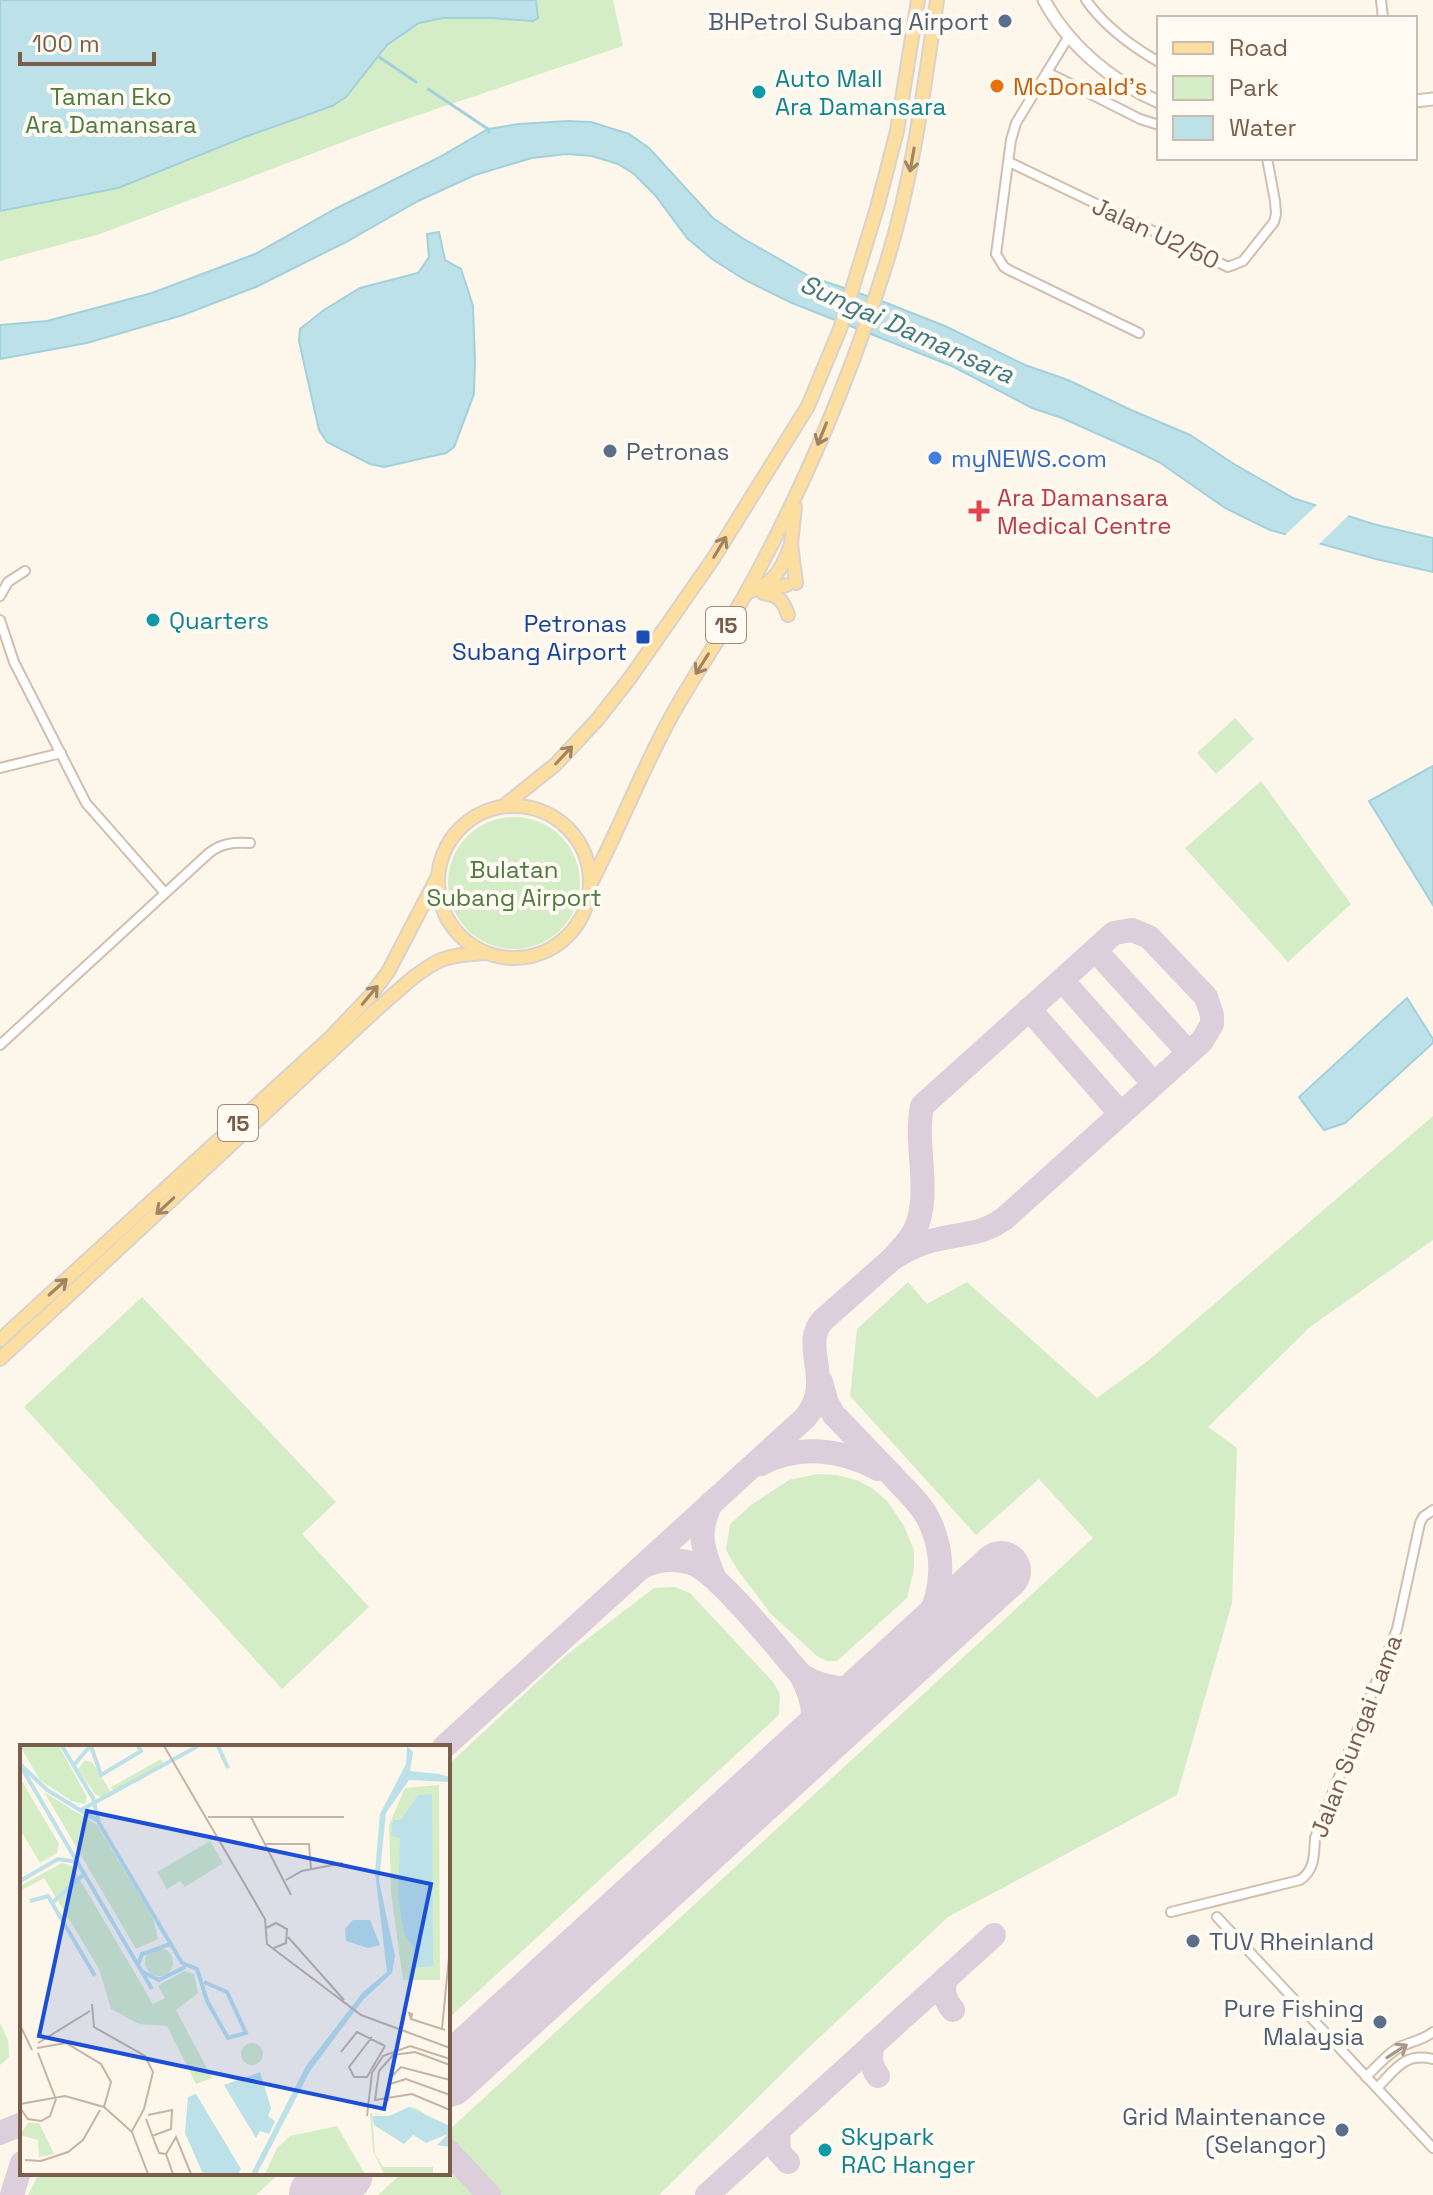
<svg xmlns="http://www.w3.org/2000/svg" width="1433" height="2195" font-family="'Space Grotesk',sans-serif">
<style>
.green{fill:#d5edc7}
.water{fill:#bde1e9;stroke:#a2d1db;stroke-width:2}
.pier{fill:#fdf6ea}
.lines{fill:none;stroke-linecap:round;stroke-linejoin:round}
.stream{stroke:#a2d1db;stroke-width:3}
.taxiway{stroke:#dcceda;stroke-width:24}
.runway{stroke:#dcceda;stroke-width:60}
.street-casing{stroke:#d1bfae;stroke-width:12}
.secondary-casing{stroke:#d7c1ae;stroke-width:15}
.primary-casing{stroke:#dad2cd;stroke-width:16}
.street{stroke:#fff;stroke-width:8}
.secondary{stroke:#fff;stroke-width:11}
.primary{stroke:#fddea1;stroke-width:12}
.oneway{stroke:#a18465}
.oneway2{stroke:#a9968a}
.service-dot{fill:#5c6f8a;stroke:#fffaf2;stroke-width:3}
.food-dot{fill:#e8710a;stroke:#fffaf2;stroke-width:3}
.culture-dot{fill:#0f9aa8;stroke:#fffaf2;stroke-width:3}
.shop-dot{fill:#3f7fe0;stroke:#fffaf2;stroke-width:3}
.health-dot{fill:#e0444e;stroke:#fffaf2;stroke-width:3}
.transit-dot{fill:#1a4fb4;stroke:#fffaf2;stroke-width:3}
.labels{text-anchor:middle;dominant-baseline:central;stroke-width:8;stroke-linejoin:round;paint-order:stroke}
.shield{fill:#fffaf2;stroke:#a28c7d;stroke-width:2}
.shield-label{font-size:22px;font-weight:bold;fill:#7a5d4b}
.service-label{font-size:24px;fill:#4e5e75;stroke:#fffaf2;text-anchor:end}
.culture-label{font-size:24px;fill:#0d838f;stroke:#fffaf2;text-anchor:start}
.food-label{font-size:24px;fill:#c56008;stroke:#fffaf2;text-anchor:start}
.park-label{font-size:24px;fill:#4f7a40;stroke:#fffaf2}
.street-label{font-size:24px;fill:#7a5d4b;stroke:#fffaf2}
.shop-label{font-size:24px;fill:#366cbe;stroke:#fffaf2;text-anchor:start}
.health-label{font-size:24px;fill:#be3a42;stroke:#fffaf2;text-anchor:start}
.transit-label{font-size:24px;fill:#164399;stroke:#fffaf2;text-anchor:end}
.water-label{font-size:26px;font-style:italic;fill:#407987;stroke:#fffaf2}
.inset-river{fill:none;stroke:#bde1e9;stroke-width:4}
.inset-road{fill:none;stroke:#c5b4a5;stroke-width:2}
.view{fill:#1d4ed8;fill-opacity:0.15;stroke:#1d4ed8;stroke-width:4}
.inset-edge{fill:none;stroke:#7a5d4b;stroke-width:4}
</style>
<rect width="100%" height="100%" fill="#fdf6ea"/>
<g class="green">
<path d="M 0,0 L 613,0 L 623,46 L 380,128 L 100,234 L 0,261 Z"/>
<path d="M 1235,718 L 1254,739 L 1216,774 L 1197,753 Z"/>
<path d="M 1261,781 L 1351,904 L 1288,962 L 1185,848 Z"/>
<circle cx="514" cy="883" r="66"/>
<path d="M 1433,1116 L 1433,1240 L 1310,1327 L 1208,1427 L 1237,1448 L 1232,1603 L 1177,1795 L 948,1917 L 803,2053 L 659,2195 L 378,2195 L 402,2173 L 448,2173 L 448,2131 L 1093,1538 L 1039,1479 L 976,1535 L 850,1396 L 857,1329 L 908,1282 L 927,1304 L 967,1282 L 1097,1398 L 1149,1360 Z"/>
<path d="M 142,1297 L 336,1502 L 302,1534 L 369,1607 L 282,1689 L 24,1407 Z"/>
<path d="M 817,1474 L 837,1475 L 859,1481 L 873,1489 L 886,1500 L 893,1509 L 904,1526 L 914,1550 L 914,1569 L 907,1598 L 837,1661 L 826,1661 L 817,1656 L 771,1614 L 737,1569 L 726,1550 L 730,1524 L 751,1505 L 789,1480 Z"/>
<path d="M 675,1587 L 690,1593 L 773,1682 L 780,1694 L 779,1715 L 448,2019 L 448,1765 L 565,1656 L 654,1588 Z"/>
<path d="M 0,2023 L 8,2040 L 9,2057 L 0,2065 Z"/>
<path d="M 39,2173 L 280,2173 L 256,2195 L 28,2195 Z"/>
</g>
<g class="water">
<path d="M 0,0 L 536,0 L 538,18 L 533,21 L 491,18 L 443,18 L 419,23 L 387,45 L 346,97 L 332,106 L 242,138 L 118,188 L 0,211 Z"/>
<path d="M 568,121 L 591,122 L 629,134 L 649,148 L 713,218 L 742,238 L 809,276 L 879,300 L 945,326 L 1025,365 L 1068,380 L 1131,410 L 1190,435 L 1234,464 L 1293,498 L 1373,524 L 1433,538 L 1433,572 L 1376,559 L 1270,530 L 1225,508 L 1159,462 L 1136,451 L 1062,418 L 1032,408 L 952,366 L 792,303 L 745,280 L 712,259 L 687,238 L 655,195 L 634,174 L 618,164 L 592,156 L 567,154 L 532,158 L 475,175 L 418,201 L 346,242 L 256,287 L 183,315 L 87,343 L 0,359 L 0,325 L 47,321 L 152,293 L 255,254 L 335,209 L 438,158 L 488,129 L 519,124 Z"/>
<path d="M 439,232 L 445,260 L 461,269 L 473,306 L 475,360 L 474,394 L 454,447 L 446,453 L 384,467 L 370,464 L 327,442 L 319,430 L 299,341 L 300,329 L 324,310 L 360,288 L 418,273 L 429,257 L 427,234 Z"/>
<path d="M 1433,766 L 1433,905 L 1369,801 Z"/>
<path d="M 1407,998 L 1433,1039 L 1433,1043 L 1345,1123 L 1324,1130 L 1299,1097 Z"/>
</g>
<path class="pier" d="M 1319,503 L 1351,513 L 1316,547 L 1283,537 Z"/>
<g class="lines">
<g class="stream">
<path d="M 379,57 L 416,82"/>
<path d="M 428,89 L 488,129 L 489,132"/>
</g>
<g class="taxiway">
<path d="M 1095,950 L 1189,1053"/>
<path d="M 1062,980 L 1154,1084"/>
<path d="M 1029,1009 L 1121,1114"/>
<path d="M 821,1382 L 827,1403 L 834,1415 C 853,1434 871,1454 890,1473 C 903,1488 920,1502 929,1520 C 953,1571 936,1616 905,1658"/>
<path d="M 761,1464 C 798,1444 842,1449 878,1469"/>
<path d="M 711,1503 C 697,1532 702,1548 714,1577"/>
<path d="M 642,1567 C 658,1559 674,1558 691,1563 C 717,1571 780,1651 801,1675 C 819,1710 816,1724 797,1757"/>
<path d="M 801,1675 C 825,1690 847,1690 874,1687"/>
<path d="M 444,1747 L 805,1418 C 836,1382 799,1346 823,1320 L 892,1259 C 906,1250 922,1242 939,1239 C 967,1232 980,1236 1005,1218 L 1202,1041 L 1212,1024 L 1212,1015 L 1206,997 L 1149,937 L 1132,930 L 1114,933 L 922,1106 C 914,1146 932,1193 915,1230 C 910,1241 899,1250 892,1259"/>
<path d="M 946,1978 C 942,1991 944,1999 953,2010"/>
<path d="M 873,2044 C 870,2056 870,2066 878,2076"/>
<path d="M 778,2131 L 779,2152 L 788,2162"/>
<path d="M 0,2133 L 22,2124"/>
<path d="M 448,2151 L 489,2195"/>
<path d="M 12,2195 L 22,2163"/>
<path d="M 321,2195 L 323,2192"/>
<path d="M 707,2195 L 994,1935"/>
</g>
<g class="runway">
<path d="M 448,2077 L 1001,1571"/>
<path d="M 319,2195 L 343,2173"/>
</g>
<g class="street-casing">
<g id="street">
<path d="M 1086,0 C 1105,27 1131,46 1159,62"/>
<path d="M 1381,0 L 1383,18"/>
<path d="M 1069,36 L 1016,123 L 1011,140 L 996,254 L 1004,267 L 1011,271 L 1139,333"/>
<path d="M 1047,72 L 1140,119 L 1159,125"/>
<path d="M 1009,162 L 1228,267 L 1243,261 L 1274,222 L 1276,214 L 1275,201 L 1267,158"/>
<path d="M 0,596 L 8,582 L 25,571"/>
<path d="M 0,620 L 14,662 L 86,803 L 165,893"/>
<path d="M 0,768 L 61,753"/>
<path d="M 0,1045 L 209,853 C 222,843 234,842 250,843"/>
<path d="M 1171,1912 L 1300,1880 C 1315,1870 1314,1855 1315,1838 L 1397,1629 L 1420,1523 L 1423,1517 L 1433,1510"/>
<path d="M 1217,1917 L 1433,2148"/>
<path d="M 1366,2077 C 1377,2066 1389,2052 1402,2046 C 1413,2041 1423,2040 1433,2032"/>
<path d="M 1377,2088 C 1395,2070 1404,2052 1433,2059"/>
</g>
</g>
<g class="secondary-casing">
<g id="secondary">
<path d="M 1044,0 C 1068,45 1112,82 1159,102"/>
<path d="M 1415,101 L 1433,99"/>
</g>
</g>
<g class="primary-casing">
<g id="primary">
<path d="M 795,507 L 791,544 L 796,583"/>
<path d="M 763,591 L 787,585"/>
<path d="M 746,593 C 773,583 780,574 790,547"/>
<path d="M 763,593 C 778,595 783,600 788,615"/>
<path d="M 505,805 L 556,764 L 597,720 L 630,678 L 713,559 L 808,406 L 840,329 L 877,208 L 897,131 L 918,0"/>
<circle cx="514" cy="882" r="76"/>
<path d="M 591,883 C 617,833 638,780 664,730 C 688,683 719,641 745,595 C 803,490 851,376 887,261 C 913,177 924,88 937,0"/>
<path d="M 0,1340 L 329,1039 L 370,996 L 388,972 L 438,876"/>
<path d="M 0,1359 L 376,1010 C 396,993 417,971 441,960 C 455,954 470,954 484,953"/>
</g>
</g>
<use href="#street" class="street"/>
<use href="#secondary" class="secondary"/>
<use href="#primary" class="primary"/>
</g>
<defs><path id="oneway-shaft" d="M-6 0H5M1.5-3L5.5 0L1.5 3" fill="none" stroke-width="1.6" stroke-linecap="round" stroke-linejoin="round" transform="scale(2)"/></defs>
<g class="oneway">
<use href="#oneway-shaft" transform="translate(912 160) rotate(100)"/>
<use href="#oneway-shaft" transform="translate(822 434) rotate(112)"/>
<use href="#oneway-shaft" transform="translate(720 547) rotate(-59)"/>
<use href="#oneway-shaft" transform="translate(702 664) rotate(122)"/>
<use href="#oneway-shaft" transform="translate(564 755) rotate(-47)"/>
<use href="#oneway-shaft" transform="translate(370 995) rotate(-50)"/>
<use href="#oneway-shaft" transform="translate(165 1206) rotate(137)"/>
<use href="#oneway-shaft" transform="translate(58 1287) rotate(-42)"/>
</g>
<use class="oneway2" href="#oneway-shaft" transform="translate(1397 2051) rotate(-33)"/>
<g class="service-dot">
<circle cx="1005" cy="21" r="8"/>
<circle cx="610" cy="451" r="8"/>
<circle cx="1193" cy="1941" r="8"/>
<circle cx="1380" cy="2022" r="8"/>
<circle cx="1342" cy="2130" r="8"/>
</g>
<circle class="food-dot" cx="997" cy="86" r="8"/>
<g class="culture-dot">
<circle cx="759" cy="92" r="8"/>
<circle cx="153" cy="620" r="8"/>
<circle cx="825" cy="2150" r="8"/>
</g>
<circle class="shop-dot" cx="935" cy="458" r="8"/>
<path class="health-dot" d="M975 499h8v8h8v8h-8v8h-8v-8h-8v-8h8z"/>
<rect class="transit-dot" x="635" y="629" width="16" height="16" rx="4"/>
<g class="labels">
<g class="shield">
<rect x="706" y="607" width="40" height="36" rx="6"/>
<rect x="218" y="1105" width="40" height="36" rx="6"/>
</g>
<g class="shield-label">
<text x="726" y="625">15</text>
<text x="238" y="1123">15</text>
</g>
<g class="service-label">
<text x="989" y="21">BHPetrol Subang Airport</text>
<text x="626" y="451" text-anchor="start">Petronas</text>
<text x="1209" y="1941" text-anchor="start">TUV Rheinland</text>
<text x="1364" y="2008">Pure Fishing<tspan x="1364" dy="28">Malaysia</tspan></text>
<text x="1326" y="2116">Grid Maintenance<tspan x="1326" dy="28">(Selangor)</tspan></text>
</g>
<g class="culture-label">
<text x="775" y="78">Auto Mall<tspan x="775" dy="28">Ara Damansara</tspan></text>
<text x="169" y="620">Quarters</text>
<text x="841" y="2136">Skypark<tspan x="841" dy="28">RAC Hanger</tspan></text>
</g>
<g class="food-label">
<text x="1013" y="86">McDonald's</text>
</g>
<g class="park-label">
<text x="111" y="96">Taman Eko<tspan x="111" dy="28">Ara Damansara</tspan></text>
<text x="514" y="869">Bulatan<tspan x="514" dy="28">Subang Airport</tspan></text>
</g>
<g class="street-label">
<text transform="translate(1156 233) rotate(25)">Jalan U2/50</text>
<text transform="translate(1356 1736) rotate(-69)">Jalan Sungai Lama</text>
</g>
<g class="shop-label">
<text x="951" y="458">myNEWS.com</text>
</g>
<g class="health-label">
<text x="997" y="497">Ara Damansara<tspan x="997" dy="28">Medical Centre</tspan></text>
</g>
<g class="transit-label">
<text x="627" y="623">Petronas<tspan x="627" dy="28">Subang Airport</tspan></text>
</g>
<g class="water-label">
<text transform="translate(907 329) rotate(24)">Sungai Damansara</text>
</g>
</g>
<g transform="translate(20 1745)">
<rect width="430" height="430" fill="#fdf6ea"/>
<path d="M 0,1 L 39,1 L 67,52 L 65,59 L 52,56 L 20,35 ZM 141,14 L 144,19 L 94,47 L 91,42 ZM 65,15 L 73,18 L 92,49 L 82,53 L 75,49 L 58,24 ZM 0,33 L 39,99 L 37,108 L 20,118 L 0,84 ZM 419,40 L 420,235 L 383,235 L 371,147 L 369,80 L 385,43 ZM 24,47 L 77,80 L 133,173 L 138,194 L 116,204 ZM 190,96 L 203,118 L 165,142 L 160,136 L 147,144 L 137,127 ZM 42,118 L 52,121 L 133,259 L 145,253 L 138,241 L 164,226 L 174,229 L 178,248 L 156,265 L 192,333 L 176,339 L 147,281 L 119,279 L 91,264 L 79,224 L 24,133 L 0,146 L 0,141 ZM125 217a14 14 0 1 1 28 0a14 14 0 1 1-28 0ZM221 309a11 11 0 1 1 22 0a11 11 0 1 1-22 0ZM 388,361 L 398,364 L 415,377 L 430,378 L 415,377 L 388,361 L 368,370 L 352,369 L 355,409 L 363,422 L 413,422 L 413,429 L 364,429 L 353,406 L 350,368 L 368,370 ZM 8,378 L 19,378 L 34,409 L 19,412 L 18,395 L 0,390 ZM 317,381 L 345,429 L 245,429 L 257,403 L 270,391 Z" fill="#d5edc7"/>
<path d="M 387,1 L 393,7 L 390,26 L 419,29 L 430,32 L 430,37 L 389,35 L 366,68 L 359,136 L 375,211 L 372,228 L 343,255 L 290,326 L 237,429 L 231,429 L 286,321 L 343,247 L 367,227 L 355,127 L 360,69 L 386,19 ZM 412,49 L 413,221 L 392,223 L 394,204 L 384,188 L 378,151 L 380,93 L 371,91 L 373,75 L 381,75 L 398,50 ZM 333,175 L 350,175 L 360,200 L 348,203 L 326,196 L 325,184 ZM 240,327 L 251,363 L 248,371 L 255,376 L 249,389 L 240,386 L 236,393 L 204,340 ZM 176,349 L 221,424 L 218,429 L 183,429 L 165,388 L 168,352 ZM 389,362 L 430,381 L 430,402 L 417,400 L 428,389 L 406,398 L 393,390 L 384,399 L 354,380 L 352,371 L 369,371 Z" fill="#bde1e9"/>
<path class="inset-river" d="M 42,1 L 73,53 L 79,78 L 162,218 L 177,224 L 187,256 L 208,293 L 226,288 L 207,247 L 184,237M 71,1 L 81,30 L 121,6 L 118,1M 198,1 L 208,23M 0,19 L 27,45 L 78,76M 0,20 L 132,244M 54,20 L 70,1M 61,65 L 178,1M 0,136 L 38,114 L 57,117M 10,156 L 28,151 L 75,231M 32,158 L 64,129M 118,220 L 122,209 L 150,199M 121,226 L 139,235 L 165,222"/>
<path class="inset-road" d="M 144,1 L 245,174 L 247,199 L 341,270 L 430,303M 188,72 L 324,72M 231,72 L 271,150M 244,99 L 289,99 L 291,124M 266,135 L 282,126 L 323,118M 246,183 L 256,178 L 267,184 L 266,198 L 254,203M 268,192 L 324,255M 72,259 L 74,282 L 125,311 L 133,327 L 124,364 L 112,386M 391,274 L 389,268 L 392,269 L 391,274 L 425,285M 0,280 L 12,305M 422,284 L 430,201M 352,292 L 329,322 L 334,332 L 347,332 L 365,301M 18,298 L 70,266M 17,303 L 46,298 L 81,319 L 91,337 L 84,362M 321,307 L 337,287 L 365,301M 18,308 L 35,352M 430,320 L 395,307 L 373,310 L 359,326 L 355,355 L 392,349 L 430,365M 370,339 L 386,334 L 430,350M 368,356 L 371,332 L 381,322 L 430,335M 0,359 L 45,351 L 84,362 L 112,387 L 128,429M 0,363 L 8,374 L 21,376 L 30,371 L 36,354M 128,370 L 152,365 L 151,384 L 132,391M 347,371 L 352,328 L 363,311 L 390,301 L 430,314M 126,374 L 139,408 L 146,409M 5,415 L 21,416 L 48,407 L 63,395 L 80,365M 153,429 L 146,409 L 156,392 L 171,429"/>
<path class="view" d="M 67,66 L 411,139 L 364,364 L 19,291 Z"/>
<rect width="430" height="430" class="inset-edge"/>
</g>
<rect x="1157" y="16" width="260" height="144" fill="#fffaf2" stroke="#cabbaf" stroke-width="2"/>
<rect x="1173" y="42" width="40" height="12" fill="#fddea1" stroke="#cabbaf" stroke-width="2"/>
<text x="1229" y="56" font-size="24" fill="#7a5d4b">Road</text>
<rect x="1173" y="76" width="40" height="24" fill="#d5edc7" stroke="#cabbaf" stroke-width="2"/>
<text x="1229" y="96" font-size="24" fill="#7a5d4b">Park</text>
<rect x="1173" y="116" width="40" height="24" fill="#bde1e9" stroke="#cabbaf" stroke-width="2"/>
<text x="1229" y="136" font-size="24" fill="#7a5d4b">Water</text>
<path d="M20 52v12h134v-12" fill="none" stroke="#7a5d4b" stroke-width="4"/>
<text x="32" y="52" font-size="24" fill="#7a5d4b" stroke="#fffaf2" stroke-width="6" paint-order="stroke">100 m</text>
</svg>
